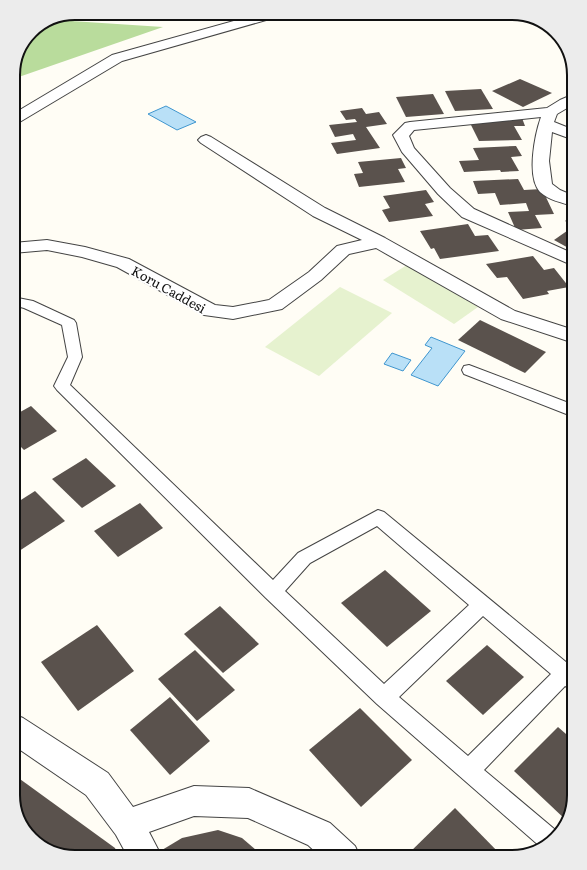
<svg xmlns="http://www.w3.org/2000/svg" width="587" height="870" font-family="Literata,serif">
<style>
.forest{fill:#b9dc9c}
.pitch{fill:#e6f2cf}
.water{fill:#b9e0f7;stroke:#3f96cf}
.building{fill:#5a524d}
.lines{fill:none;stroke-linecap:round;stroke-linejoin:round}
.service-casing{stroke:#444;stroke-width:2}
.minor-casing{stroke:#444;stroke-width:2}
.service{fill:#fff;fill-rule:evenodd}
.minor{fill:#fff;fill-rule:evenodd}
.labels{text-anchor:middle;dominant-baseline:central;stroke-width:4;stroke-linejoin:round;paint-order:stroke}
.street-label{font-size:13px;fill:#111;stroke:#fff}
.rim{fill:none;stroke:#111;stroke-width:2}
</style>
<rect width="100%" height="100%" fill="#fffdf5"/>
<path class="forest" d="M 56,20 L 163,27 L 13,79 L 13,70 L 34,28 Z"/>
<g class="pitch">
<path d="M 407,265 L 478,307 L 454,324 L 383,280 Z"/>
<path d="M 340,287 L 392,313 L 319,376 L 265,347 Z"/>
</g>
<g class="water">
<path d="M 166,106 L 196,122 L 177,130 L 148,114 Z"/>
<path d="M 431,337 L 465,351 L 438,386 L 411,375 L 432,348 L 425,345 Z"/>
<path d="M 392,353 L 411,360 L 403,371 L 384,364 Z"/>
</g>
<g class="building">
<path d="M 520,79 L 552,93 L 523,107 L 492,91 Z"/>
<path d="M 481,89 L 493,109 L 455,111 L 445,91 Z"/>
<path d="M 433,94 L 444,114 L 406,117 L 396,97 Z"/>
<path d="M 362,108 L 366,114 L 379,112 L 387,124 L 366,127 L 380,148 L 337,154 L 331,143 L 356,140 L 353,134 L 335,137 L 329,125 L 357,122 L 355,119 L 346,120 L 340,111 Z"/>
<path d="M 522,118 L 525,126 L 514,126 L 522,140 L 479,141 L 470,123 Z"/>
<path d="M 516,146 L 522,156 L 511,157 L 519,171 L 501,172 L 500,170 L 464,172 L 459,161 L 479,160 L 473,148 Z"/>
<path d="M 401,158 L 406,168 L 398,169 L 405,182 L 359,187 L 354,174 L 363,173 L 358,162 Z"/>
<path d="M 518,179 L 524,190 L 542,189 L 554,214 L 535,215 L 542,228 L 516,230 L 508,212 L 529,211 L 526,203 L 500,205 L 495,193 L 478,194 L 473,181 Z"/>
<path d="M 426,190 L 434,202 L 425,204 L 433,216 L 389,222 L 382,210 L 390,208 L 383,196 Z"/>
<path d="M 574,214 L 574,226 L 565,221 Z"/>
<path d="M 468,224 L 475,236 L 488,235 L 499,251 L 440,259 L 434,248 L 431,249 L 420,231 Z"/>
<path d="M 574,226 L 574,248 L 572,250 L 554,240 Z"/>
<path d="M 533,256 L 544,270 L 554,268 L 569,287 L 547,291 L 549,294 L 523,299 L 507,277 L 497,278 L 486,264 Z"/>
<path d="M 480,320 L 546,352 L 525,373 L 458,340 Z"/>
<path d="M 31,406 L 57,431 L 24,450 L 13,439 L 13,416 Z"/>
<path d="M 86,458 L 116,486 L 82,508 L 52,479 Z"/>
<path d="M 35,491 L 65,521 L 13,555 L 13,505 Z"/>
<path d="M 140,503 L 163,528 L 118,557 L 94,531 Z"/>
<path d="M 385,570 L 431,611 L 387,647 L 341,603 Z"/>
<path d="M 220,606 L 259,644 L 223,673 L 184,634 Z"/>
<path d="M 97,625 L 134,671 L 78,711 L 41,662 Z"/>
<path d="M 487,645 L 524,677 L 483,715 L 446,681 Z"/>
<path d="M 195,650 L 235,690 L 197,721 L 158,679 Z"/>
<path d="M 170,697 L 210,741 L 170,775 L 130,730 Z"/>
<path d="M 360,708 L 412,760 L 361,807 L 309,750 Z"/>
<path d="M 558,727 L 574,741 L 574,796 L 567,821 L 514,771 Z"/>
<path d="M 13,774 L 115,848 L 119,857 L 71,857 L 41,847 L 21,826 L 13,795 Z"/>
<path d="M 455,808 L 503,857 L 405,857 Z"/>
<path d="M 218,830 L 242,838 L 264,857 L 159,857 L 157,853 L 182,838 Z"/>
</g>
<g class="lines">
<g class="service-casing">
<g id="service">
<path d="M 13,297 L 33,301 L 74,320 L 76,323 L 82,357 L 70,385 L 273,580 L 298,553 L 378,510 L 384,512 L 572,667 L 574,669 L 574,690 L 565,686 L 484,770 L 559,833 L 543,849 L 377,704 L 266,598 L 57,390 L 54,386 L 68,357 L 62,325 L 24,308 L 13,305 ZM 377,526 L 469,605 L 384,684 L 285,591 L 310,563 ZM 483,616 L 551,674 L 468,756 L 399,697 Z"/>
<path d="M 469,365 L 574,405 L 574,417 L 464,374 L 462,370 L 464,366 Z"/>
</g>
</g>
<g class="minor-casing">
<g id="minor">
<path d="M 262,13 L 282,13 L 280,16 L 122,61 L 18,123 L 13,124 L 13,114 L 112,55 Z"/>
<path d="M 574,94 L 574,104 L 557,114 L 554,122 L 574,130 L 574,140 L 552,132 L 549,161 L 552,184 L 560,190 L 574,196 L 574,206 C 562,203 549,200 540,192 C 526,177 535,134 541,117 L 414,130 L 409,136 L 414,148 L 450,188 L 474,209 L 574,254 L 574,266 L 462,217 L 438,194 L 402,152 L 393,135 L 405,123 L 410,122 L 547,108 L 560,100 Z"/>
<path d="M 206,135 L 211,137 L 325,208 L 385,238 L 515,311 L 574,330 L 574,343 L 501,319 L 376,248 L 349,254 L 321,280 L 282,309 L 233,319 L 204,315 L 117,267 L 82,257 L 47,250 L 13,253 L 13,243 L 47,240 L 85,247 L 129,259 L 215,305 L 233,307 L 269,300 L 309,272 L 337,246 L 362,240 L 313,216 L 201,143 L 198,140 L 201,137 Z"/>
<path d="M 13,714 L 23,718 L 108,773 L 133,807 L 194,786 L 249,788 L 330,823 L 355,846 L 360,857 L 321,857 L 308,845 L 248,818 L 194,816 L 149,832 L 162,857 L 128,857 L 116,835 L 86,795 L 13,745 Z"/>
</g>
</g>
<use href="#service" class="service"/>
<use href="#minor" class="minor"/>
</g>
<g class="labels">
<g class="street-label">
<text transform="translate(169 289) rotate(29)">Koru Caddesi</text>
</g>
</g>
<path d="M0 0H587V870H0ZM75 20H512A55 55 0 0 1 567 75V795A55 55 0 0 1 512 850H75A55 55 0 0 1 20 795V75A55 55 0 0 1 75 20Z" fill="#ececec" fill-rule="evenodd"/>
<path class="rim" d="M75 20H512A55 55 0 0 1 567 75V795A55 55 0 0 1 512 850H75A55 55 0 0 1 20 795V75A55 55 0 0 1 75 20Z"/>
</svg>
